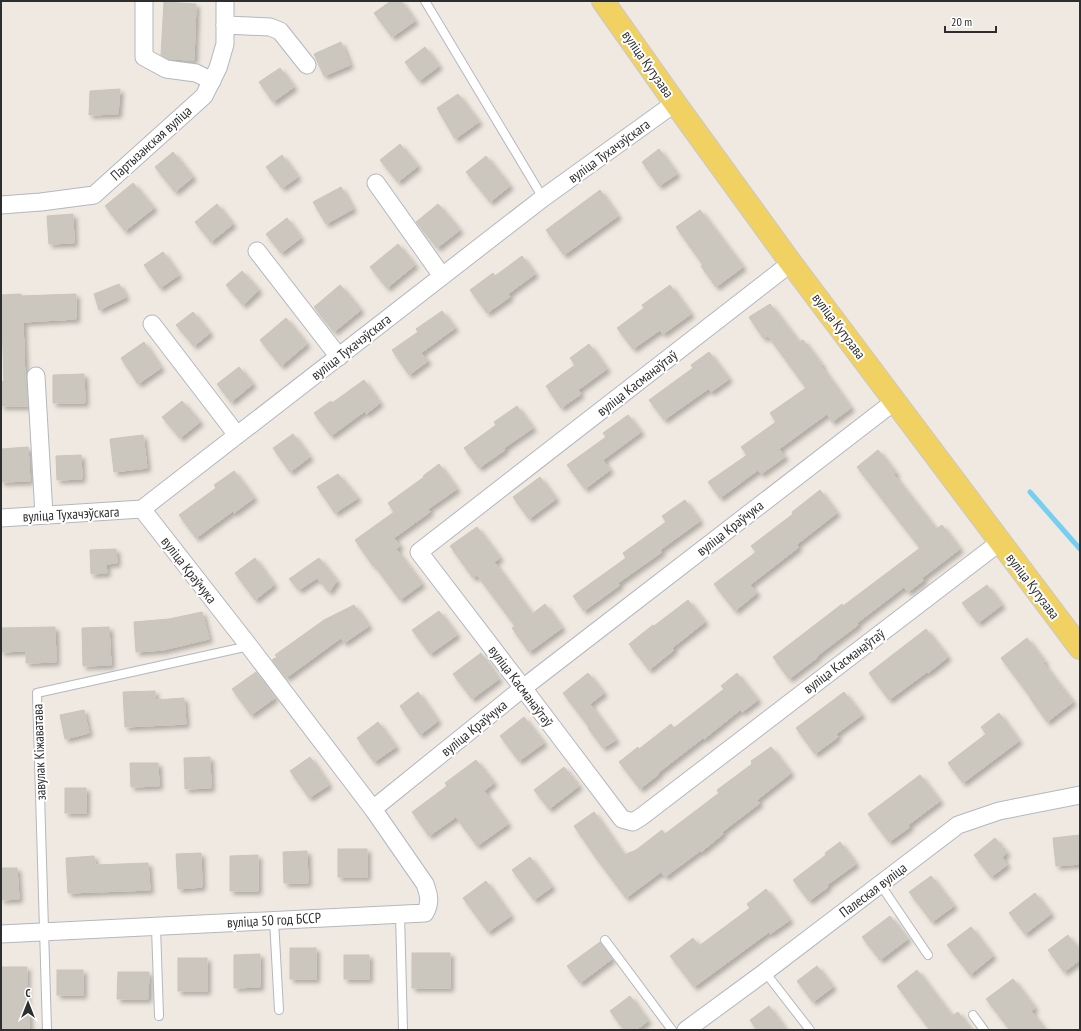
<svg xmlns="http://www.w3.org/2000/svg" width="1081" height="1031" font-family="'PT Sans Narrow',sans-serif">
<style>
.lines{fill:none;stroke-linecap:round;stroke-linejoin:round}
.stream{stroke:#75cff0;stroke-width:5}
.building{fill:#cbc7bf;stroke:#cbc5ba;filter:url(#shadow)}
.lane-casing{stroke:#b4b7c1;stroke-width:10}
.street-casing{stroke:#b4b7c1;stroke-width:19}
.primary-casing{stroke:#c9c9c9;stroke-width:24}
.lane{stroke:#fff;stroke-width:8}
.street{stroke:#fff;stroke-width:17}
.primary{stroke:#f2d163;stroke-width:22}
.labels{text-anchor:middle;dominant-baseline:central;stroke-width:4;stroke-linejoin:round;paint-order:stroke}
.street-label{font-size:14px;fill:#2e2e2e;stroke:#fff}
</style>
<defs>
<filter id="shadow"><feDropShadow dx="3.5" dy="3.5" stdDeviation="2" flood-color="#0004"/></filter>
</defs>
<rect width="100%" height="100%" fill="#efe9e1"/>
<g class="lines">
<path class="stream" d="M 1030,492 L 1080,549"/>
</g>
<g class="building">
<path d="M 391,1 L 401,1 L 415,21 L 392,37 L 374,13 Z"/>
<path d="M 164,2 L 196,4 L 194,60 L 168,59 L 161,55 Z"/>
<path d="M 341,42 L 350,65 L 324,76 L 314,54 Z"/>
<path d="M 425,47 L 439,66 L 419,81 L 405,62 Z"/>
<path d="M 280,68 L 294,87 L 273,102 L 259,82 Z"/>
<path d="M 120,89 L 118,114 L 89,115 L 90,91 Z"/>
<path d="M 458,94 L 479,122 L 455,139 L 437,108 Z"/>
<path d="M 400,144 L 418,166 L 398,182 L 380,160 Z"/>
<path d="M 659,149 L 677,174 L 659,186 L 642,162 Z"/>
<path d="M 173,152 L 193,177 L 175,192 L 155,167 Z"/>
<path d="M 282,155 L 298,177 L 282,188 L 266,167 Z"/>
<path d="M 486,156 L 510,186 L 490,202 L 466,172 Z"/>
<path d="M 133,183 L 154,208 L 125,231 L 105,206 Z"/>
<path d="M 341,187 L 353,209 L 326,224 L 313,202 Z"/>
<path d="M 600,190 L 618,216 L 564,255 L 546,230 Z"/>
<path d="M 217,204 L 233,224 L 211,242 L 195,222 Z"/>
<path d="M 438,204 L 460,230 L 437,248 L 416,222 Z"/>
<path d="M 700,210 L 743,267 L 716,287 L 701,266 L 703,265 L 676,227 Z"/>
<path d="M 73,214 L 74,243 L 49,244 L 47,216 Z"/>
<path d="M 287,218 L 301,238 L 281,253 L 266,234 Z"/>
<path d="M 398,244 L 415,265 L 387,288 L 370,267 Z"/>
<path d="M 163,252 L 179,275 L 160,288 L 144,265 Z"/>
<path d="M 522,256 L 535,274 L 508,294 L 510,297 L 487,313 L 470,290 L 493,273 L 495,276 Z"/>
<path d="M 242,271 L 259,290 L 243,305 L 226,285 Z"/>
<path d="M 119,284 L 126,297 L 99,310 L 94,294 Z"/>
<path d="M 340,285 L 361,310 L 334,332 L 314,307 Z"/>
<path d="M 670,285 L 691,314 L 663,334 L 660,330 L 633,349 L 617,328 L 644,308 L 642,305 Z"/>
<path d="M 21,294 L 21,296 L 76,294 L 76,319 L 23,322 L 25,380 L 26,379 L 28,406 L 1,406 L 1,382 L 4,381 L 2,321 L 1,321 L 1,295 Z"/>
<path d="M 770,304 L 799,342 L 803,340 L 822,365 L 821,366 L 851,408 L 832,422 L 827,414 L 779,449 L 785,457 L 761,474 L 758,470 L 720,498 L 708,482 L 747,455 L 741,447 L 776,422 L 770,413 L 806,388 L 768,336 L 763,338 L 749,317 Z"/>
<path d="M 442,311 L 455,328 L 421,353 L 428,361 L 409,375 L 392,350 L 418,332 L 416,329 Z"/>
<path d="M 193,312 L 210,333 L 194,346 L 176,325 Z"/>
<path d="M 286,318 L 307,344 L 281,366 L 260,340 Z"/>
<path d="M 144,342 L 161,368 L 138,384 L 121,358 Z"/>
<path d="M 589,344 L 607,369 L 578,390 L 581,394 L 561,408 L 546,386 L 575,365 L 570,358 Z"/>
<path d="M 709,352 L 729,379 L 711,392 L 708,389 L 664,420 L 649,400 L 693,368 L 691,365 Z"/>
<path d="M 239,367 L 253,384 L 231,402 L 217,384 Z"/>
<path d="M 84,374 L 85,403 L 53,403 L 53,375 Z"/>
<path d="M 364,380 L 380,403 L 366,414 L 365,411 L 331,436 L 314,413 L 331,401 L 332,403 Z"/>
<path d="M 182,401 L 200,422 L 180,438 L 162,417 Z"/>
<path d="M 517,406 L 533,428 L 504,448 L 505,450 L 479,468 L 464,448 L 496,425 L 494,422 Z"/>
<path d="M 628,415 L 641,432 L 603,460 L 610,470 L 585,489 L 567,465 L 606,437 L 603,433 Z"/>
<path d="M 293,434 L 310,457 L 290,472 L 273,448 Z"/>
<path d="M 143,435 L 147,468 L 114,472 L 110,439 Z"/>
<path d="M 28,447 L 30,481 L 1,482 L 1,449 Z"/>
<path d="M 878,450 L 896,473 L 894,475 L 936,529 L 942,525 L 960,549 L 922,578 L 924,580 L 908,592 L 904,587 L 857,623 L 858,625 L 817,656 L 818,657 L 789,679 L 773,657 L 842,604 L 843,606 L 920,548 L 857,467 Z"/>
<path d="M 81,455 L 82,479 L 57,480 L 56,456 Z"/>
<path d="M 439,464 L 457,489 L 428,509 L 430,512 L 394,538 L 400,546 L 396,549 L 422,584 L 400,600 L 374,565 L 373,566 L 355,540 L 394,512 L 388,503 L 424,477 L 423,476 Z"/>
<path d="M 234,471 L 254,498 L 234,513 L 233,511 L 196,538 L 179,515 L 216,488 L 214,485 Z"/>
<path d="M 338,474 L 358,498 L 335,513 L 317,487 Z"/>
<path d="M 540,477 L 556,499 L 529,519 L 513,497 Z"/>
<path d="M 820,490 L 837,513 L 796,545 L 799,547 L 750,585 L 757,593 L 735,611 L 714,584 L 756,552 L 751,546 L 793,514 L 792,512 Z"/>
<path d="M 685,500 L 700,521 L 660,550 L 662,552 L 618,583 L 620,585 L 584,611 L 573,596 L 626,558 L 623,553 L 666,522 L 662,516 Z"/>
<path d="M 477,527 L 500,558 L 494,562 L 532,614 L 545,604 L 562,628 L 529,652 L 512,628 L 515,626 L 477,575 L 473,578 L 450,546 Z"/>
<path d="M 116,549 L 117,563 L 106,564 L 107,573 L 91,574 L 90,550 Z"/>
<path d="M 255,558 L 274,585 L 255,600 L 235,573 Z"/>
<path d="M 319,558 L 337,581 L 329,592 L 317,578 L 299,590 L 289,579 Z"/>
<path d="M 987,585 L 1002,605 L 978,623 L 962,603 Z"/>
<path d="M 688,600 L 705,622 L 672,648 L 674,650 L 649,670 L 629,644 L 653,625 L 654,626 Z"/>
<path d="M 354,605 L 369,626 L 344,643 L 341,638 L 286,678 L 272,660 L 277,657 L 275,655 L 324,620 Z"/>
<path d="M 439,611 L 457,635 L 430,654 L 412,630 Z"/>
<path d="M 202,612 L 209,639 L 163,650 L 136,652 L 134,622 L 169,619 Z"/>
<path d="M 55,627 L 56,662 L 26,663 L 26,651 L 1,652 L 1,628 Z"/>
<path d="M 109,627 L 111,665 L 83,666 L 82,628 Z"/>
<path d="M 926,629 L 948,657 L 928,673 L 927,672 L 889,700 L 869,673 Z"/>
<path d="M 1027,638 L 1045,662 L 1043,663 L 1073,702 L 1047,722 L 1030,698 L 1031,698 L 1001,658 Z"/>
<path d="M 481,653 L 499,679 L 472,699 L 453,674 Z"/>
<path d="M 256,672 L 275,698 L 251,715 L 232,689 Z"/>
<path d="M 588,673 L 604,693 L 590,704 L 616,740 L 603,748 L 588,728 L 589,727 L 563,693 Z"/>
<path d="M 737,673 L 758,700 L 742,712 L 740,710 L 704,739 L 703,738 L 658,773 L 659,774 L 640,789 L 619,762 L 638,747 L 639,749 L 671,724 L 674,728 L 724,689 L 721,686 Z"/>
<path d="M 155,691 L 155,700 L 184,698 L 186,724 L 125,727 L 123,692 Z"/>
<path d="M 418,692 L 438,721 L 420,735 L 400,706 Z"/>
<path d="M 844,692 L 862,715 L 836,734 L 838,737 L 815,754 L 796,728 Z"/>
<path d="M 84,710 L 89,733 L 65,739 L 60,715 Z"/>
<path d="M 999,713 L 1019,741 L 963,783 L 948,763 L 986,734 L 981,727 Z"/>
<path d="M 524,717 L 544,743 L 519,761 L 500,736 Z"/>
<path d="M 378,722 L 396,747 L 374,762 L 357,738 Z"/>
<path d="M 771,747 L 791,773 L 757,800 L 760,803 L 722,832 L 723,834 L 701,852 L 700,851 L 665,877 L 661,872 L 626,898 L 596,858 L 574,826 L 594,812 L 624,855 L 636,850 L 662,830 L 665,834 L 719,793 L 717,790 L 752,764 L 751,761 Z"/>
<path d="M 210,757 L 211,788 L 185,789 L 184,758 Z"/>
<path d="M 310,757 L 329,785 L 309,798 L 290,771 Z"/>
<path d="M 476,760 L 494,783 L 484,791 L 508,824 L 477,846 L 456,817 L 429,836 L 412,812 L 447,786 L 445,783 Z"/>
<path d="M 130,763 L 158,763 L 159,786 L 131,787 Z"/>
<path d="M 564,767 L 579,786 L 549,809 L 534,790 Z"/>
<path d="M 920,775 L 940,801 L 908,825 L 910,827 L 889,842 L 868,814 Z"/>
<rect x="65" y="788" width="21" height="25"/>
<path d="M 1080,835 L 1080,864 L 1056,866 L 1053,838 Z"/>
<path d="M 995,838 L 1007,853 L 1002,857 L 1007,865 L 991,877 L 974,855 Z"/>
<path d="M 840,842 L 856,864 L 827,885 L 828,887 L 809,901 L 793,880 L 826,855 L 825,853 Z"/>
<rect x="338" y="849" width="29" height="28"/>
<path d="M 307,851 L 308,883 L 284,883 L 283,852 Z"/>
<path d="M 201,853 L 202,887 L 178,889 L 176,854 Z"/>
<path d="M 258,855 L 258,891 L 230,891 L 230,856 Z"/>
<path d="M 94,856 L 95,865 L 148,863 L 150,890 L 68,893 L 66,858 Z"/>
<path d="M 530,857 L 552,887 L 534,900 L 512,870 Z"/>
<path d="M 1,868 L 17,868 L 19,899 L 1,900 Z"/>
<path d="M 931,876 L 954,906 L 932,922 L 909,892 Z"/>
<path d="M 486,881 L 511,916 L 488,932 L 463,898 Z"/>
<path d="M 766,889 L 790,920 L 770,934 L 769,932 L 694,987 L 670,956 L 693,938 L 699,946 L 750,908 L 747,904 Z"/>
<path d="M 1035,893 L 1051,914 L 1025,934 L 1009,913 Z"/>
<path d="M 890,916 L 908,939 L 880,960 L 862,937 Z"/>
<path d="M 971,927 L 993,956 L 970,975 L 947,945 Z"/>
<path d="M 1068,935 L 1080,952 L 1080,960 L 1064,972 L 1048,950 Z"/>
<path d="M 600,942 L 612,959 L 580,983 L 567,966 Z"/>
<rect x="290" y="948" width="26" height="31"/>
<rect x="412" y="953" width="38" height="35"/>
<path d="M 260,954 L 260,987 L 234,988 L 234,955 Z"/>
<rect x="344" y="955" width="25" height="24"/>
<rect x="178" y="958" width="29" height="33"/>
<path d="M 817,966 L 833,987 L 813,1002 L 797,981 Z"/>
<path d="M 1,967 L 27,967 L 26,1012 L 29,1012 L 29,1030 L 1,1030 Z"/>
<rect x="57" y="970" width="26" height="25"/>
<path d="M 917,970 L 952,1016 L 958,1012 L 971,1030 L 930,1030 L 897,986 Z"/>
<path d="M 118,972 L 149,972 L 148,999 L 117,999 Z"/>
<path d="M 1013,979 L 1035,1008 L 1031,1011 L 1045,1030 L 1010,1030 L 986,999 Z"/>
<path d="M 630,996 L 648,1021 L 636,1030 L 624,1030 L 610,1011 Z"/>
<path d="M 769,1006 L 786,1030 L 757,1030 L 750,1020 Z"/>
</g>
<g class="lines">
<g class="lane-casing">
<g id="lane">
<path d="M 425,1 L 543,198"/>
<path d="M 880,884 L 928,955"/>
<path d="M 400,914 L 403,1029"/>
<path d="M 274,920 L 279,1010"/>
<path d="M 156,927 L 159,1016"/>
<path d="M 605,940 L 672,1030"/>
<path d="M 765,972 L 810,1030"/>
<path d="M 973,1015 L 984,1030"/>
<path d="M 47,1030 L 37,693 L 249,646"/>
</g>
</g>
<g class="street-casing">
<g id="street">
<path d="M 144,1 L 144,57 L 166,69 L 196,73 L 212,81"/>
<path d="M 225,25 L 270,27 L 280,31 L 307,65"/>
<path d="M 376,183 L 442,276"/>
<path d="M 1,205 L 41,202 L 94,195 L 204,96 L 218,68 L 225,44 L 225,1"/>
<path d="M 257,251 L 339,357"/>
<path d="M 791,263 L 419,552 L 523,688 L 622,819 L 633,822 L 641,817 L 1000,542"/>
<path d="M 152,324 L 237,435"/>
<path d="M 36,376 L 44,515"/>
<path d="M 1,518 L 142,509 L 543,198 L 675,103"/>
<path d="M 373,809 L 523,688 L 895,401"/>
<path d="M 1,934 L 425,913 C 431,902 429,895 425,884 L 373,809 L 249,646 L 142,509"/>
<path d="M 686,1030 L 765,972 L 958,825 L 999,811 L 1080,795"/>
</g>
</g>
<g class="primary-casing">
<path id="primary" d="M 603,1 L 675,103 L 791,263 L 1080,648"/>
</g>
<use href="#lane" class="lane"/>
<use href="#street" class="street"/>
<use href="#primary" class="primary"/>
</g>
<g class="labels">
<g class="street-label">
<text transform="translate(648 64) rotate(55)">вуліца Кутузава</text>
<text transform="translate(151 143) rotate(-42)">Партызанская вуліца</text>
<text transform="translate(609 151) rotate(-36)">вуліца Тухачэўскага</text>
<text transform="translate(839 326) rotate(53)">вуліца Кутузава</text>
<text transform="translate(351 347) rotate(-38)">вуліца Тухачэўскага</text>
<text transform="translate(637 383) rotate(-38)">вуліца Касманаўтаў</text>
<text transform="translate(71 514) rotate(-3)">вуліца Тухачэўскага</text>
<text transform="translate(730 528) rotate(-38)">вуліца Краўчука</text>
<text transform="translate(189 570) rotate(52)">вуліца Краўчука</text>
<text transform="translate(1033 586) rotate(53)">вуліца Кутузава</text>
<text transform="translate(844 661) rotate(-37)">вуліца Касманаўтаў</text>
<text transform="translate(521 686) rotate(53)">вуліца Касманаўтаў</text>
<text transform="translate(474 728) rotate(-39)">вуліца Краўчука</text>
<text transform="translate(39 752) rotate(-92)">завулак Кіжаватава</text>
<text transform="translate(873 890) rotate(-37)">Палеская вуліца</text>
<text transform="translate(274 920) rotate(-3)">вуліца 50 год БССР</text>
</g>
</g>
<rect width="1081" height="1031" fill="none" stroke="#2e2e2e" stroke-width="4"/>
<g transform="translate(28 1003)" stroke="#ffffff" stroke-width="3" paint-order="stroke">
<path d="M0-3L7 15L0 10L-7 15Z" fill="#2e2e2e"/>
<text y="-6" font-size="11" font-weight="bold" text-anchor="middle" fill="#2e2e2e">С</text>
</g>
<path d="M945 26v6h51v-6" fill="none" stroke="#2e2e2e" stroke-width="2"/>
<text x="951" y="26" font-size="12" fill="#2e2e2e" stroke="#ffffff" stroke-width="3" paint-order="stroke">20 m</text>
</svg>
